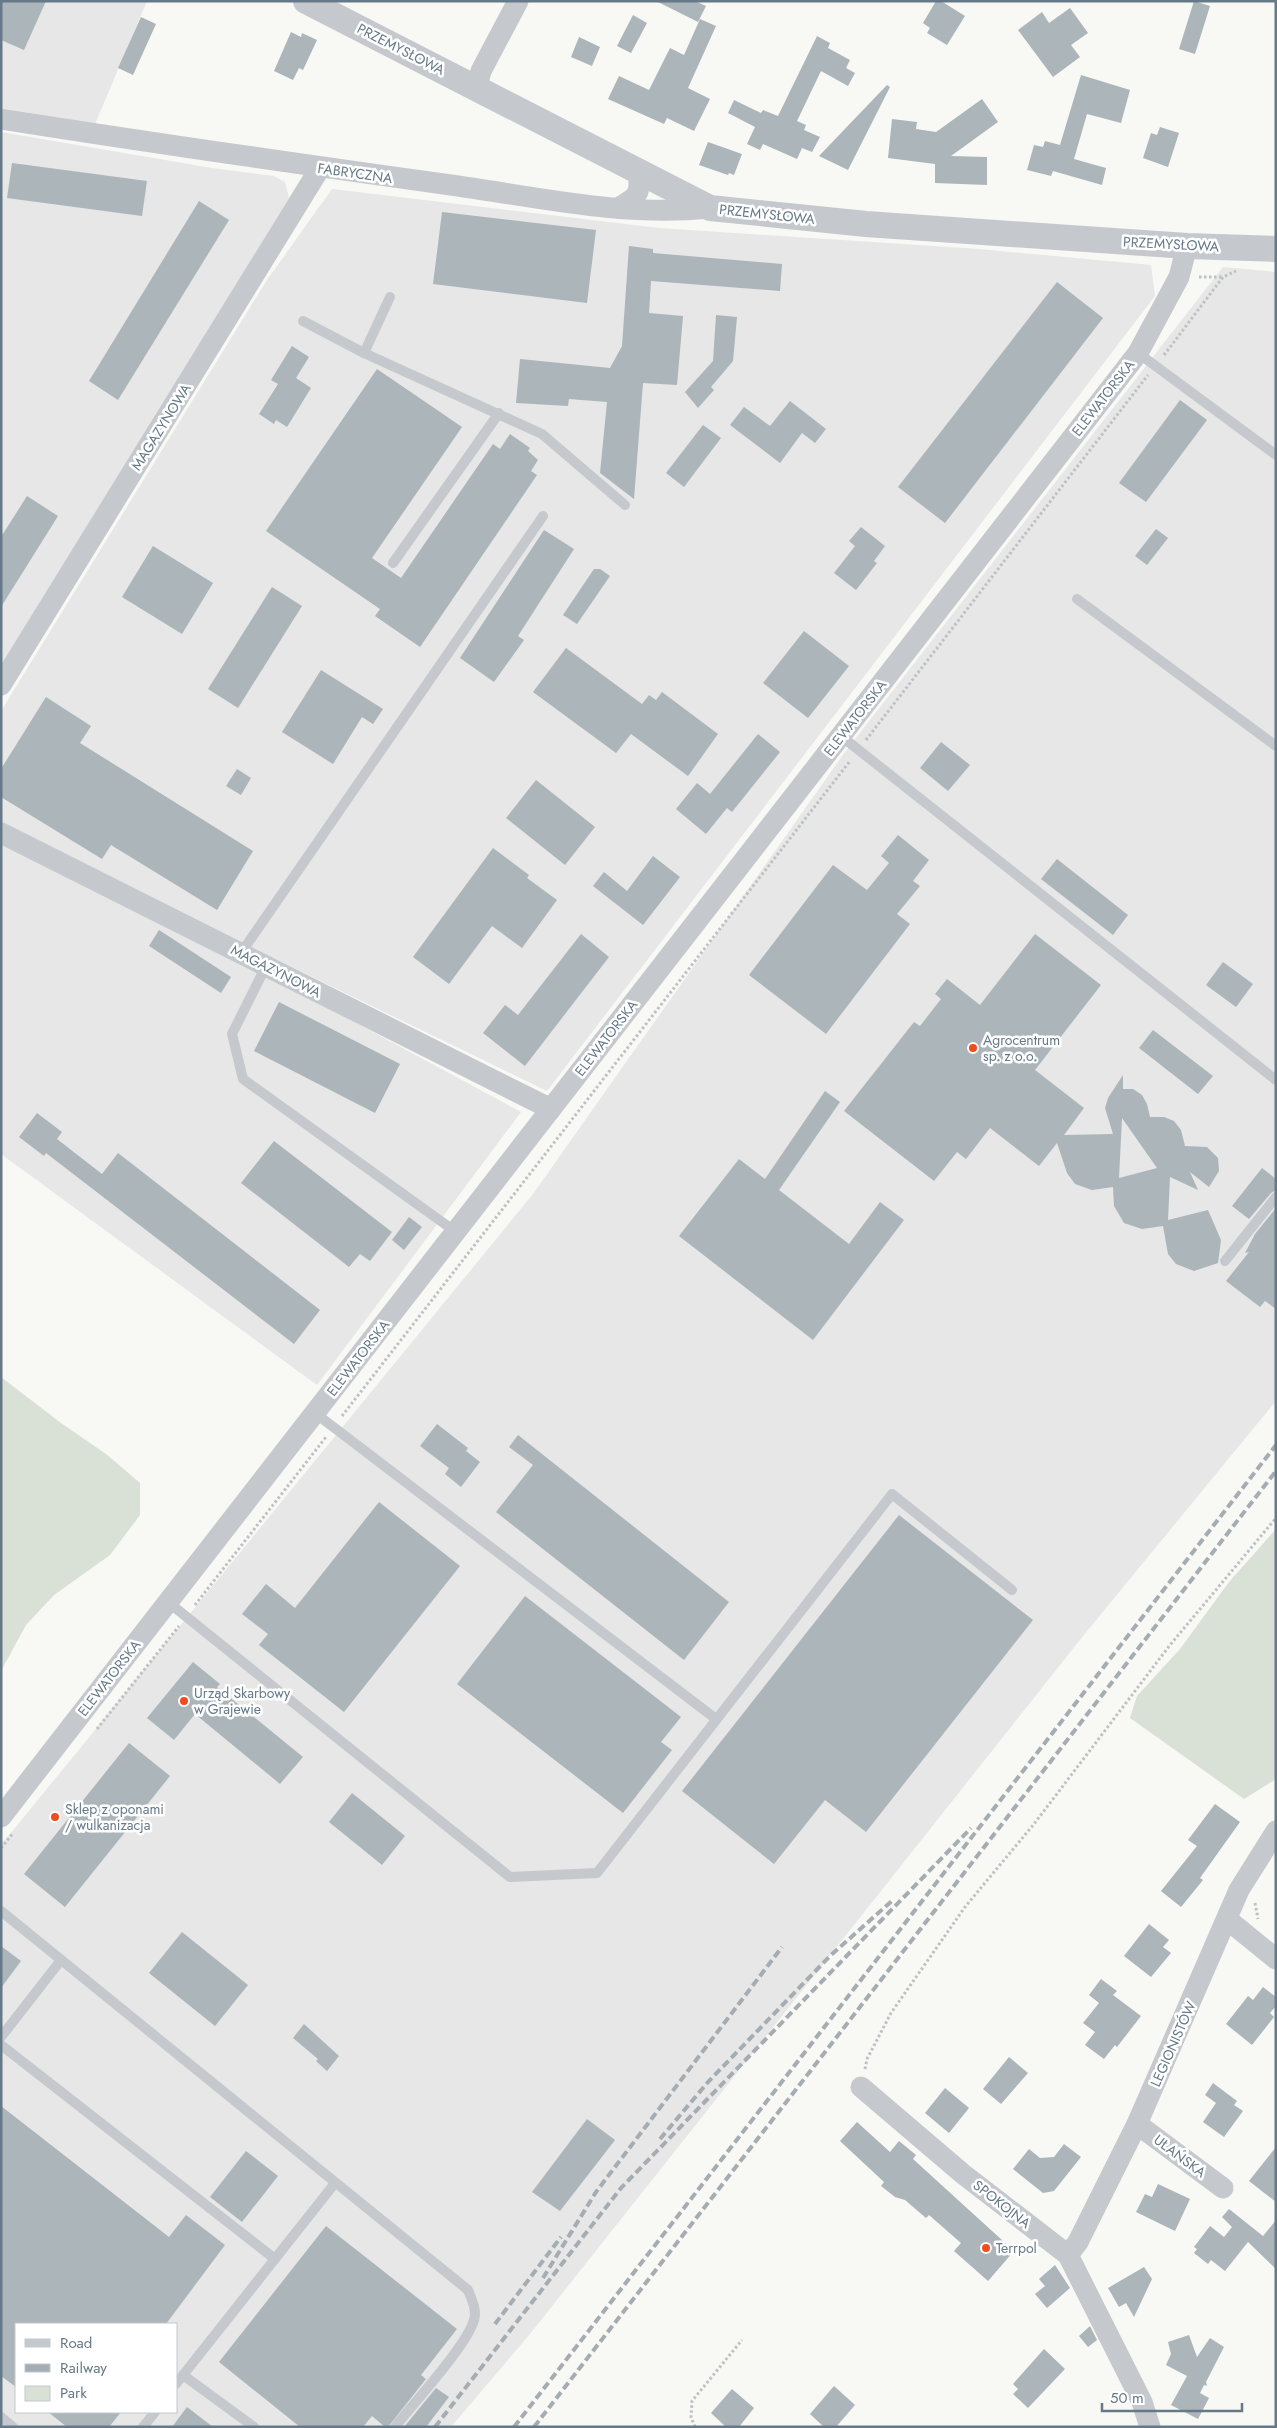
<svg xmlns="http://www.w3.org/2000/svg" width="1277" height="2428" font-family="Jost,sans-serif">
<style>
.built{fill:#e6e7e6;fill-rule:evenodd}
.green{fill:#d9e0d6}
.building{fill:#acb5ba;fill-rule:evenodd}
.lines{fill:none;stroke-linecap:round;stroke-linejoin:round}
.path{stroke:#bec1c3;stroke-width:3;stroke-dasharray:2.5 2.5;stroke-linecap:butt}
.service{stroke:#c5c9cd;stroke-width:10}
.minor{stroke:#c5c9cd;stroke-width:21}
.tertiary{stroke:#c5c9cd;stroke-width:26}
.rail{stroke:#a5acb2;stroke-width:4;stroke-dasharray:8 4;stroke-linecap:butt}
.poi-dot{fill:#f04c1d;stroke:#fff;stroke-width:2}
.labels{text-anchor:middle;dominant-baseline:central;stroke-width:5;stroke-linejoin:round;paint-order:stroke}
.street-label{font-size:14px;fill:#657988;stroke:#fff}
.poi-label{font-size:14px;fill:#657988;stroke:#fff;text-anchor:start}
</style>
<rect width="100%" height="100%" fill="#f8f8f5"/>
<g class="built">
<path d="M 1,1 L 147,1 L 95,124 L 1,108 Z"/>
<path d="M 1,132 L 212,168 L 274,176 L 285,182 L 289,198 L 1,672 Z"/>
<path d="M 332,189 L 659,228 L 979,249 L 1151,265 L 1155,296 L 547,1091 L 1,826 L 1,711 L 267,280 Z"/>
<path d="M 1223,267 L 1276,272 L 1276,1401 L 1083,1636 L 530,2334 L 451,2427 L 1,2427 L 1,1845 L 533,1194 L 845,752 ZM 16,2324 L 176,2324 L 176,2412 L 16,2412 Z"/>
<path d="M 1,831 L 521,1112 L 317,1385 L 1,1154 Z"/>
</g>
<g class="green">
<path d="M 1,1377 L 61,1423 L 106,1454 L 140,1483 L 140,1515 L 110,1555 L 54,1595 L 26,1625 L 1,1671 Z"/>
<path d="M 1276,1529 L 1276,1779 L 1244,1799 L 1130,1718 L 1137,1696 L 1180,1649 L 1229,1582 Z"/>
</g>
<g class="building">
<path d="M 1,1 L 46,1 L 24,50 L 1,40 Z"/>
<path d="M 656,1 L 695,1 L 706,6 L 698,22 Z"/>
<path d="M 936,1 L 941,1 L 965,16 L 947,45 L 927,33 L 930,28 L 923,23 Z"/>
<path d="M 1194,1 L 1210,6 L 1195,54 L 1179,49 Z"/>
<path d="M 1070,8 L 1088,33 L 1071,45 L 1080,57 L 1053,77 L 1018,30 L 1042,12 L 1049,23 Z"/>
<path d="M 633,15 L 647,23 L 631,53 L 617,46 Z"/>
<path d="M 141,17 L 156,24 L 133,75 L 118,68 Z"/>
<path d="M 700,19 L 716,26 L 688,88 L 710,99 L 694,131 L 667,118 L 664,124 L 608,99 L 619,76 L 649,90 L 670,48 L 684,55 Z"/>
<path d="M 291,32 L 301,37 L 302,33 L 317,40 L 303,70 L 299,68 L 293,80 L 274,71 Z"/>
<path d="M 817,36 L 830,43 L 828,48 L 850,60 L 846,68 L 855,73 L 848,86 L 821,71 L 797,121 L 806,125 L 804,130 L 820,137 L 812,152 L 802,148 L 797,159 L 763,144 L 760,150 L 747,144 L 755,127 L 728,113 L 734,100 L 761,113 L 763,110 L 778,116 Z"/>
<path d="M 579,37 L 600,47 L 592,66 L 571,57 Z"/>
<path d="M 1081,75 L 1130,90 L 1121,123 L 1087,114 L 1074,159 L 1106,168 L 1102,185 L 1053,171 L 1051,176 L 1027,170 L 1034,145 L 1043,147 L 1045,141 L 1060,145 Z"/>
<path d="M 887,85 L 890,87 L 848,170 L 819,156 Z"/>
<path d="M 982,99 L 998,122 L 951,156 L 987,157 L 987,185 L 935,183 L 935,164 L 888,158 L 892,119 L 917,122 L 916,129 L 936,132 Z"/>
<path d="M 1160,127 L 1179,133 L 1168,167 L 1143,158 L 1151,133 L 1157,135 Z"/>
<path d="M 708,142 L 742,154 L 734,175 L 729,173 L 728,175 L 699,165 Z"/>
<path d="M 12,163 L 147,181 L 142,216 L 7,198 Z"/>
<path d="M 199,201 L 229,220 L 118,400 L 89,381 Z"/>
<path d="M 442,212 L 596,230 L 587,303 L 433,284 Z"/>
<path d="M 629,246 L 653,249 L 653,253 L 782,264 L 780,291 L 651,281 L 649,313 L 683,316 L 682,328 L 677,385 L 643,383 L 634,499 L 600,473 L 607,402 L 569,399 L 568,406 L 516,403 L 520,359 L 610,368 L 622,346 Z"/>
<path d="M 1057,282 L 1103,318 L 945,523 L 898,487 Z"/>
<path d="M 716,315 L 737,317 L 733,361 L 711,387 L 714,390 L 698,408 L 685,392 L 713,361 Z"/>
<path d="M 292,346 L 309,357 L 296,378 L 311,388 L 287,427 L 276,420 L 274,424 L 259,414 L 278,384 L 271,380 Z"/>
<path d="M 377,369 L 462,427 L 372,558 L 401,578 L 493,444 L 500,449 L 510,434 L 530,448 L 528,451 L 538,460 L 531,471 L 537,475 L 420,647 L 375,616 L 380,609 L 266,531 Z"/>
<path d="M 1180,400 L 1207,420 L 1146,502 L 1119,483 Z"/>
<path d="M 790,401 L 826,429 L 815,443 L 802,433 L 780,463 L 730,425 L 744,407 L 770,426 Z"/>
<path d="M 703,425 L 721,438 L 684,487 L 666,473 Z"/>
<path d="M 27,496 L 58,516 L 1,607 L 1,537 Z"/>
<path d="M 861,527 L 885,546 L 874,561 L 877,563 L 856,590 L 834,573 L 855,546 L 849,541 Z"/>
<path d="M 1156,529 L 1168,538 L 1147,565 L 1135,556 Z"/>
<path d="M 544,530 L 574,549 L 518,636 L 524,640 L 494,682 L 460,658 Z"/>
<path d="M 153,546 L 213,583 L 182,634 L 122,597 Z"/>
<path d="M 594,569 L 600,569 L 610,576 L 577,624 L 563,615 Z"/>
<path d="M 272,587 L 302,606 L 238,708 L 208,689 Z"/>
<path d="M 804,631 L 849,666 L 808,718 L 763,683 Z"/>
<path d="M 566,648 L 642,704 L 649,695 L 656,700 L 662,692 L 718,734 L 688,776 L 631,734 L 616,753 L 533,692 Z"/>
<path d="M 321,670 L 383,709 L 373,724 L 362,717 L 333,764 L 282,732 Z"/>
<path d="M 46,697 L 91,726 L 80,743 L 253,851 L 217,910 L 111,845 L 102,859 L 1,797 L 1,769 Z"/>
<path d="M 758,734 L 780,752 L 732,812 L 727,808 L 706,834 L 676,809 L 697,783 L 710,794 Z"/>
<path d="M 941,742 L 970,765 L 948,791 L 920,768 Z"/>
<path d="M 237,769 L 251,778 L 241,795 L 226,786 Z"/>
<path d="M 536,780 L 595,827 L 565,865 L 506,818 Z"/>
<path d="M 898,835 L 929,860 L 913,881 L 920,886 L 897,914 L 910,924 L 826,1034 L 749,975 L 833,865 L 867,890 L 889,863 L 881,856 Z"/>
<path d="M 493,848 L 529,875 L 527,878 L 557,900 L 522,948 L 492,926 L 449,984 L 413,957 Z"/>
<path d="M 653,856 L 680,877 L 643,925 L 593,886 L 604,872 L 627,891 Z"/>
<path d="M 1057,859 L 1128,915 L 1113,935 L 1041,879 Z"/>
<path d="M 159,930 L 231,977 L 221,993 L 149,946 Z"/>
<path d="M 581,934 L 609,957 L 525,1066 L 483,1033 L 505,1005 L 518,1015 Z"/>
<path d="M 1035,934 L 1101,985 L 1035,1070 L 1084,1108 L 1064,1135 L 1113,1134 L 1105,1108 L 1108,1098 L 1123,1075 L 1123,1089 L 1133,1089 L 1142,1095 L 1147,1104 L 1150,1117 L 1164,1117 L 1174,1121 L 1181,1130 L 1185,1146 L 1207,1147 L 1218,1158 L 1219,1171 L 1209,1187 L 1190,1172 L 1198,1190 L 1170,1177 L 1168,1220 L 1208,1210 L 1221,1240 L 1218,1263 L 1194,1271 L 1176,1264 L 1168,1254 L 1163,1226 L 1142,1229 L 1124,1223 L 1114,1206 L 1113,1187 L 1092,1190 L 1075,1184 L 1067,1173 L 1057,1143 L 1039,1166 L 990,1128 L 966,1159 L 957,1152 L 934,1181 L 844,1111 L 914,1022 L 920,1026 L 941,999 L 935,994 L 947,979 L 980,1005 ZM 1122,1118 L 1157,1168 L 1119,1178 Z"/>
<path d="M 1223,962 L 1253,984 L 1236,1007 L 1206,985 Z"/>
<path d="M 279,1002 L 400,1064 L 375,1113 L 254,1051 Z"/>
<path d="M 1153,1030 L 1213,1076 L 1198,1094 L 1139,1048 Z"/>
<path d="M 825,1091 L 840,1102 L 779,1190 L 849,1244 L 880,1202 L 904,1220 L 813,1340 L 679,1236 L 739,1159 L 765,1179 Z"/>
<path d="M 37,1113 L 62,1132 L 57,1139 L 102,1174 L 118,1153 L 320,1310 L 294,1344 L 46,1153 L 44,1156 L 19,1137 Z"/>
<path d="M 274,1141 L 392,1232 L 370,1261 L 360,1254 L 349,1267 L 241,1183 Z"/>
<path d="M 1262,1168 L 1276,1179 L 1276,1190 L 1271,1193 L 1249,1219 L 1232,1206 Z"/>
<path d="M 1276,1208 L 1276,1309 L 1265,1301 L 1260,1307 L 1226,1281 L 1249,1252 L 1245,1253 L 1255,1234 Z"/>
<path d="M 409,1217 L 422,1227 L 404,1250 L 392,1240 Z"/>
<path d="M 437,1424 L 468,1448 L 466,1451 L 480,1462 L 461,1487 L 445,1474 L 449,1468 L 420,1446 Z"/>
<path d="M 518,1435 L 729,1602 L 684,1660 L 496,1512 L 533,1465 L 509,1447 Z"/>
<path d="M 379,1502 L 460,1566 L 344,1712 L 259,1645 L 268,1634 L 242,1614 L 266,1584 L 295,1608 Z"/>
<path d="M 899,1515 L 1033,1620 L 866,1832 L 825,1800 L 774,1864 L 682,1791 Z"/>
<path d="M 525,1596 L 681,1717 L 661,1742 L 672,1750 L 623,1813 L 457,1684 Z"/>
<path d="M 193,1662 L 220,1684 L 217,1687 L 303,1757 L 280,1784 L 195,1714 L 174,1740 L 147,1718 Z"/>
<path d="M 129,1743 L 170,1776 L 65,1907 L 24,1874 Z"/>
<path d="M 352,1793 L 405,1836 L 382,1865 L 329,1822 Z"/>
<path d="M 1215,1804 L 1240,1822 L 1200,1878 L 1203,1880 L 1181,1907 L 1161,1891 L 1197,1846 L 1188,1840 Z"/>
<path d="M 1149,1924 L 1169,1940 L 1163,1947 L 1171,1953 L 1151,1977 L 1124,1956 Z"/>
<path d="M 182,1932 L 248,1985 L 215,2026 L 149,1973 Z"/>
<path d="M 1,1946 L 21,1961 L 1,1988 Z"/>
<path d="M 1101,1979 L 1117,1991 L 1113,1995 L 1141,2016 L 1117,2047 L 1115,2045 L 1104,2059 L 1085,2045 L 1095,2032 L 1083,2023 L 1099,2003 L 1089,1995 Z"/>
<path d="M 1263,1987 L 1276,1997 L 1276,2006 L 1270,2013 L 1274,2017 L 1252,2045 L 1226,2024 L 1248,1996 L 1253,2000 Z"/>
<path d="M 304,2024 L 339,2056 L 327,2071 L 316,2061 L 318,2059 L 293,2038 Z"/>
<path d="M 1009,2057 L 1028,2073 L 1001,2104 L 983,2089 Z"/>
<path d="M 1213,2083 L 1237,2101 L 1234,2105 L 1243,2111 L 1224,2137 L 1203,2122 L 1216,2103 L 1205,2095 Z"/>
<path d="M 945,2088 L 969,2108 L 949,2133 L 925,2113 Z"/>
<path d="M 1,2106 L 169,2237 L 186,2215 L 225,2245 L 166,2324 L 16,2324 L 16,2387 L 1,2376 Z"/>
<path d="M 587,2119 L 615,2140 L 560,2211 L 532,2192 Z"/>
<path d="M 857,2122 L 890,2152 L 899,2141 L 916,2155 L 913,2159 L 1014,2251 L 988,2281 L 954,2251 L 961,2243 L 929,2215 L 926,2218 L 905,2200 L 895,2197 L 881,2186 L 884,2182 L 840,2141 Z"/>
<path d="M 1064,2144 L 1081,2157 L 1054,2191 L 1043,2193 L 1013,2169 L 1029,2149 L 1040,2158 L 1054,2157 Z"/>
<path d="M 1276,2147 L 1276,2202 L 1249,2181 Z"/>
<path d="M 246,2151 L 278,2176 L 242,2222 L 210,2197 Z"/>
<path d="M 1158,2184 L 1190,2199 L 1175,2231 L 1136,2212 L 1145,2194 L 1152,2197 Z"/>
<path d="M 1229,2209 L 1263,2236 L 1276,2220 L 1276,2269 L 1248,2242 L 1225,2271 L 1211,2260 L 1208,2264 L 1194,2253 L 1197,2249 L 1194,2247 L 1210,2226 L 1224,2237 L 1232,2227 L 1222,2217 Z"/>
<path d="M 326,2226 L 457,2329 L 421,2375 L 426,2379 L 388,2427 L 385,2427 L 372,2416 L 363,2427 L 300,2427 L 219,2362 Z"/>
<path d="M 1055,2265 L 1070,2288 L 1047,2308 L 1035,2294 L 1045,2286 L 1039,2279 Z"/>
<path d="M 1144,2267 L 1152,2279 L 1134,2317 L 1126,2303 L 1119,2307 L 1108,2288 Z"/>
<path d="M 1090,2326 L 1097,2340 L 1088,2347 L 1079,2336 Z"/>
<path d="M 1189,2335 L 1197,2357 L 1210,2338 L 1224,2347 L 1206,2382 L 1207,2386 L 1204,2385 L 1200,2393 L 1209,2398 L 1198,2419 L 1171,2405 L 1187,2376 L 1166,2365 L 1171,2354 L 1168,2342 Z"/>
<path d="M 1044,2349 L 1065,2369 L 1028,2408 L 1013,2394 L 1018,2389 L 1013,2384 Z"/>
<path d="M 834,2386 L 855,2405 L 836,2427 L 824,2427 L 810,2414 Z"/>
<path d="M 436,2388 L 449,2397 L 426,2427 L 404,2427 Z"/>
<path d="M 732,2389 L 754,2408 L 739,2427 L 726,2427 L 711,2413 Z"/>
<path d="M 187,2407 L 213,2427 L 172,2427 Z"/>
<path d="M 48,2412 L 121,2412 L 109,2427 L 67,2427 Z"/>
</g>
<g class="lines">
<g class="path">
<path d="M 1199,277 L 1223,277"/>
<path d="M 1164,355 L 1223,277 L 1236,271"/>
<path d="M 866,740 L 1148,375"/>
<path d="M 342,1416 L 850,761"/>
<path d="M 195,1605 L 326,1437"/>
<path d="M 97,1729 L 179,1626"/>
<path d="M 1,1848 L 13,1833"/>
<path d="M 1255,1903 L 1258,1919"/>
<path d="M 865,2069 L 867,2059 L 891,2013 L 965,1907 L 1034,1824 L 1170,1645 L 1276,1518"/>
<path d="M 695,2427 L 691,2417 L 692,2401 L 742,2340"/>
</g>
<g class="service">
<path d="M 303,321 L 364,353 L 390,297"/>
<path d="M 364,353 L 542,434 L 625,505"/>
<path d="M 1138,353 L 1276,455"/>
<path d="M 393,563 L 499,413"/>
<path d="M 1077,599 L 1276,746"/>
<path d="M 841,736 L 1276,1080"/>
<path d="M 241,953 L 543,516"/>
<path d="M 266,966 L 232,1034 L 243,1079 L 456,1232"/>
<path d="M 1225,1261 L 1276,1197"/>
<path d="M 315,1413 L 716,1719"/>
<path d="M 168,1602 L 510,1877 L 597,1873 L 892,1494 L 1012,1590"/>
<path d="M 1,1911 L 468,2290 C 472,2300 477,2310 474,2320 C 466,2347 414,2402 395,2427"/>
<path d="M 1,2037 L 61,1960"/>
<path d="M 1,2045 L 275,2259"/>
<path d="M 183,2375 L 254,2427"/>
<path d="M 176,2384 L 335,2183"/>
<path d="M 1,2417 L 13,2427"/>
<path d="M 143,2427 L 155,2412"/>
</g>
<g class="minor">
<path d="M 477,87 L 481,71 L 518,1"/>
<path d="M 1,119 C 153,143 306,165 458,186 C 542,198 625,217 710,208"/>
<path d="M 618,208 C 639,196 641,194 638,170"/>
<path d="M 1,685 L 320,168"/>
<path d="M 1,833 L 551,1109"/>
<path d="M 1,1817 L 1138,353 L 1179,277 L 1187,246"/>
<path d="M 1228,1920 L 1276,1959"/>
<path d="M 861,2087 L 963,2174 L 1068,2255 L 1142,2402 L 1150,2427"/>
<path d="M 1137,2124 L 1223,2188"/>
<path d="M 1068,2255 L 1078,2242 L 1137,2124 L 1239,1890 L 1276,1831"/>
</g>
<path class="tertiary" d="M 306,1 L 710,208 L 866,224 L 1187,246 L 1276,249"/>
<g class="rail">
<path d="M 660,2139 L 708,2082 L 830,1956 L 894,1899"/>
<path d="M 543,2278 L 596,2192 L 782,1947"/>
<path d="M 495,2324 L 561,2237"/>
<path d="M 435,2427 L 621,2188 L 971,1828"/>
<path d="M 514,2427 L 1276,1445"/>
<path d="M 534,2427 L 1276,1471"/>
</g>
</g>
<g class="poi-dot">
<circle cx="973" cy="1048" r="5"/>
<circle cx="184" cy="1701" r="5"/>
<circle cx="55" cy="1817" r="5"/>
<circle cx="986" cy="2248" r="5"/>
</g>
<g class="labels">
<g class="street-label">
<text transform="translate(401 49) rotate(27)">PRZEMYSŁOWA</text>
<text transform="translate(355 173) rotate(8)">FABRYCZNA</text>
<text transform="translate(767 214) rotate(6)">PRZEMYSŁOWA</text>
<text transform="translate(1171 244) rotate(3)">PRZEMYSŁOWA</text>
<text transform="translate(1103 398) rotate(-52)">ELEWATORSKA</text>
<text transform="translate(161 427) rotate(-58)">MAGAZYNOWA</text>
<text transform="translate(855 718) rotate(-52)">ELEWATORSKA</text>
<text transform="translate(276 971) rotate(27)">MAGAZYNOWA</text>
<text transform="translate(606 1038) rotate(-52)">ELEWATORSKA</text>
<text transform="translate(358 1358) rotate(-52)">ELEWATORSKA</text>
<text transform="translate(109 1678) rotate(-52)">ELEWATORSKA</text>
<text transform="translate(1173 2044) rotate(-66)">LEGIONISTÓW</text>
<text transform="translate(1180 2156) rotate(37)">UŁAŃSKA</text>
<text transform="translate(1002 2204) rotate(38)">SPOKOJNA</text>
</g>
<g class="poi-label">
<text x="983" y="1040">Agrocentrum<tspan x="983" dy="16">sp. z o.o.</tspan></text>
<text x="194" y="1693">Urząd Skarbowy<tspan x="194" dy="16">w Grajewie</tspan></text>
<text x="65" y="1809">Sklep z oponami<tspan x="65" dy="16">/ wulkanizacja</tspan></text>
<text x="996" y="2248">Terrpol</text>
</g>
</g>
<rect width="1277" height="2428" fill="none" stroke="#657988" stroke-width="5"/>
<rect x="15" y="2323" width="162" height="90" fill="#ffffff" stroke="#c1c9cf"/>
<rect x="25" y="2339" width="25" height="8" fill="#c5c9cd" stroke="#c1c9cf"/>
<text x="60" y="2348" font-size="15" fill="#657988">Road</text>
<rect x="25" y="2364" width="25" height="8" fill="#a5acb2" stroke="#c1c9cf"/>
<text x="60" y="2373" font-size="15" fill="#657988">Railway</text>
<rect x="25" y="2386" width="25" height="15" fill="#d9e0d6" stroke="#c1c9cf"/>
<text x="60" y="2398" font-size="15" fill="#657988">Park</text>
<path d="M1102 2403v8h140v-8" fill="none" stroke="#657988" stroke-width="2.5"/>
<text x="1110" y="2403" font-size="15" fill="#657988" stroke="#ffffff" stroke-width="4" paint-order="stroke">50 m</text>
</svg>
